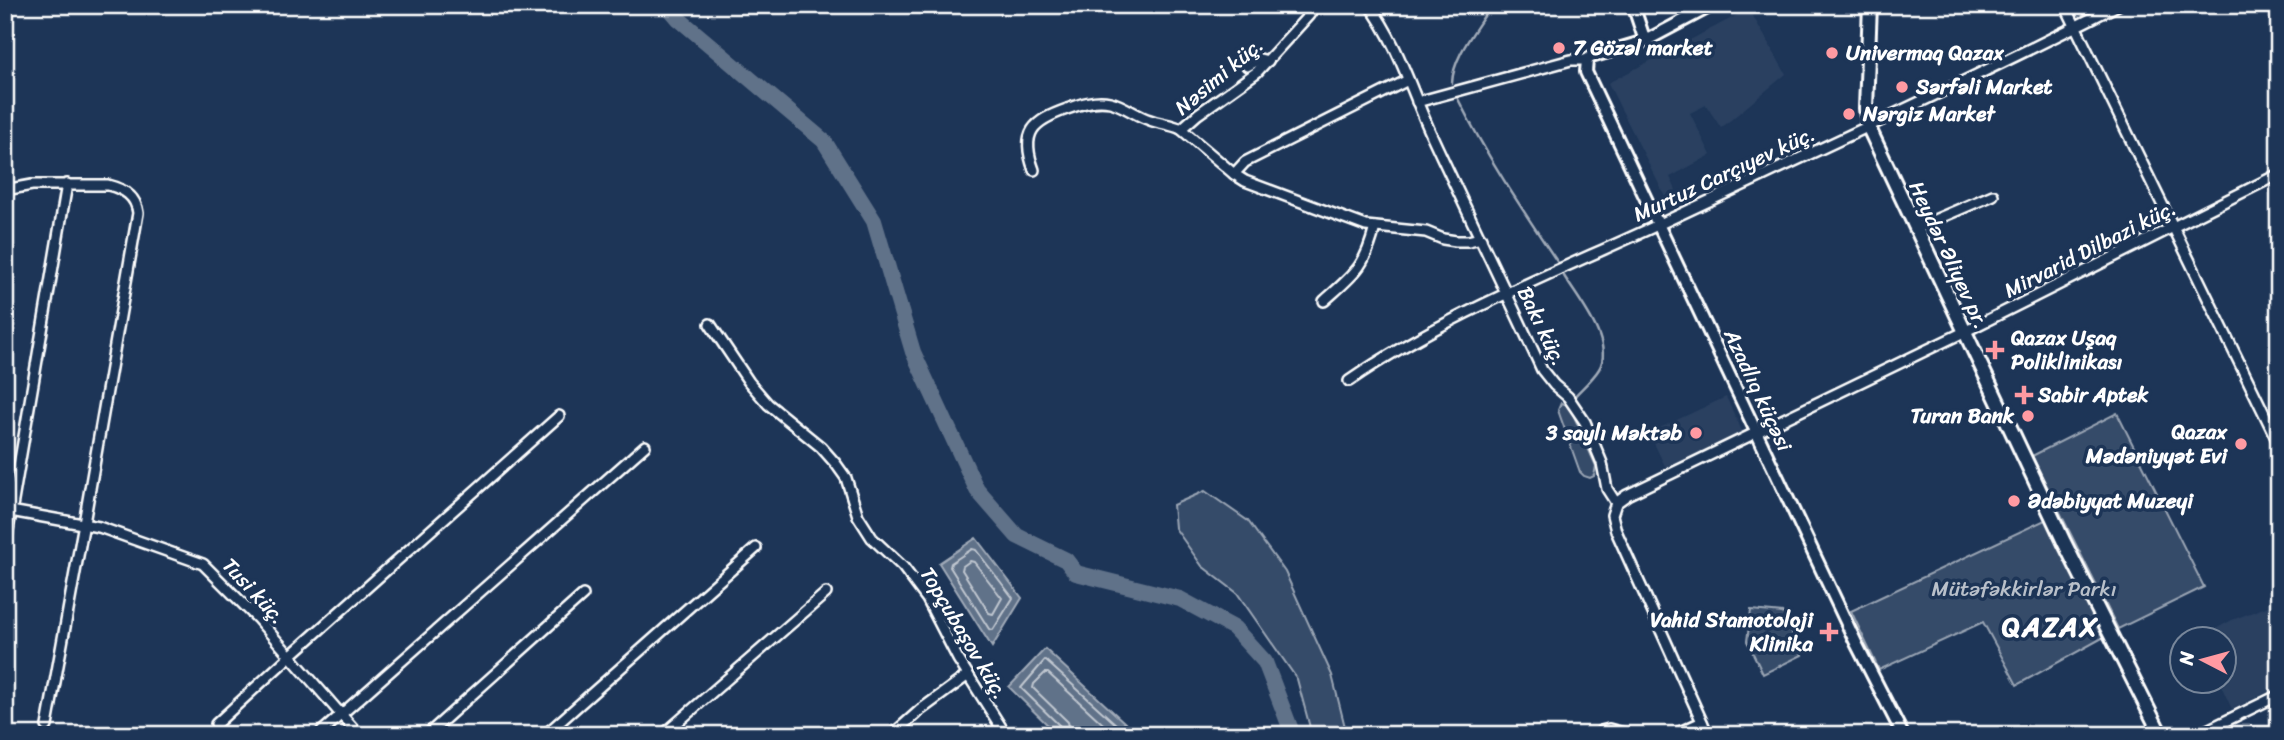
<svg xmlns="http://www.w3.org/2000/svg" width="2284" height="740" font-family="Sriracha,sans-serif">
<style>
.built{fill:#2a4161}
.green{fill:#364b69;stroke:#9aa5b4;stroke-width:2}
.water{fill:#617289;stroke:#a0aab8;stroke-width:2}
.lines{fill:none;stroke-linecap:round;stroke-linejoin:round}
.shore{stroke:#c0c7d0;stroke-width:2}
.stream{stroke:#a0aab8;stroke-width:2.5}
.river{stroke:#617289;stroke-width:16}
.minor-casing{stroke:#fff;stroke-width:14}
.tertiary-casing{stroke:#fff;stroke-width:16}
.secondary-casing{stroke:#fff;stroke-width:18}
.minor{stroke:#1d3557;stroke-width:9}
.tertiary{stroke:#1d3557;stroke-width:10}
.secondary{stroke:#1d3557;stroke-width:12}
.poi-dot{fill:#ff9aa2;stroke:#1d3557;stroke-width:2.5}
.labels{text-anchor:middle;dominant-baseline:central;stroke-width:7;stroke-linejoin:round;paint-order:stroke}
.poi-label{font-size:21px;font-weight:bold;fill:#fff;stroke:#1d3557;text-anchor:start}
.street-label{font-size:21px;fill:#fff;stroke:#1d3557}
.park-label{font-size:21px;fill:#b9c0ca;stroke:#1d3557}
.district-label{font-size:28px;font-weight:bold;letter-spacing:2px;fill:#fff;stroke:#1d3557}
</style>
<rect width="100%" height="100%" fill="#1d3557"/>
<filter id="ink" filterUnits="userSpaceOnUse"><feTurbulence type="fractalNoise" baseFrequency=".0143" numOctaves="2"/><feDisplacementMap in="SourceGraphic" scale="14" xChannelSelector="R" yChannelSelector="G"/><feConvolveMatrix kernelMatrix="1 2 1 2 8 2 1 2 1" color-interpolation-filters="sRGB"/></filter>
<g filter="url(#ink)">
<g class="built">
<path d="M 1749,9 L 1786,74 L 1721,128 L 1706,105 L 1690,113 L 1711,155 L 1670,177 L 1676,190 L 1665,196 L 1608,83 Z"/>
<path d="M 1726,397 L 1743,433 L 1667,470 L 1649,433 Z"/>
<path d="M 2274,604 L 2276,610 L 2279,609 L 2279,686 L 2232,709 L 2219,681 L 2224,680 L 2224,638 L 2211,638 L 2210,632 L 2232,620 Z"/>
</g>
<g class="green">
<path d="M 1561,403 L 1569,405 L 1596,466 L 1594,476 L 1590,478 L 1584,476 L 1580,472 L 1560,416 L 1558,410 Z"/>
<path d="M 2117,413 L 2204,587 L 2118,629 L 2032,456 Z"/>
<path d="M 1205,491 L 1248,521 L 1285,572 L 1332,675 L 1347,735 L 1312,735 L 1297,679 L 1237,593 L 1202,566 L 1175,528 L 1173,505 Z"/>
<path d="M 2047,519 L 2106,636 L 2017,685 L 1983,622 L 1879,670 L 1851,611 Z"/>
<path d="M 1751,610 L 1783,613 L 1802,655 L 1763,674 L 1747,641 Z"/>
</g>
<g class="water">
<path d="M 976,538 L 1022,598 L 992,647 L 939,563 Z"/>
<path d="M 1045,649 L 1138,735 L 1058,735 L 1009,687 Z"/>
</g>
<g class="lines">
<g class="shore">
<path d="M 972,549 L 976,550 L 1013,598 L 993,630 L 989,629 L 950,567 L 951,563 Z"/>
<path d="M 970,561 L 974,562 L 1002,598 L 993,614 L 989,613 L 962,570 L 963,566 Z"/>
<path d="M 1063,735 L 1061,727 L 1021,688 L 1045,660 L 1128,735"/>
<path d="M 1071,735 L 1068,722 L 1033,688 L 1034,684 L 1045,673 L 1048,673 L 1115,735"/>
</g>
<g class="stream">
<path d="M 1452,83 C 1453,56 1477,29 1491,5"/>
<path d="M 1458,99 C 1487,157 1522,209 1558,263"/>
<path d="M 1564,276 C 1578,299 1615,343 1599,369 C 1593,379 1582,388 1574,397"/>
</g>
<path class="river" d="M 667,5 L 679,19 L 824,141 L 874,221 L 913,352 L 977,490 L 1017,536 L 1066,560 L 1076,573 L 1180,599 L 1234,628 L 1265,662 L 1293,735"/>
<g class="minor-casing">
<g id="minor">
<path d="M 1315,5 L 1309,15 L 1257,72 L 1198,114 L 1181,129 L 1234,174 L 1245,162 L 1408,80"/>
<path d="M 1369,5 C 1398,43 1412,93 1432,136 C 1468,214 1506,291 1542,370 L 1554,385 L 1568,397 L 1585,422 L 1602,463 L 1607,489 L 1616,503"/>
<path d="M 2065,5 L 2279,444"/>
<path d="M 1247,66 L 1260,59 L 1268,61"/>
<path d="M 1417,102 L 1571,60 L 1587,60"/>
<path d="M 1034,170 C 1020,132 1033,121 1067,109 C 1080,104 1095,99 1110,102 C 1124,105 1136,116 1150,120 C 1160,124 1171,124 1181,129"/>
<path d="M 1234,174 L 1245,181 L 1366,226 L 1426,232 L 1443,239 L 1456,241 L 1468,241 L 1481,238"/>
<path d="M 5,190 L 32,185 L 108,185 C 124,189 136,196 138,213 L 84,523 L 47,726"/>
<path d="M 1916,228 L 1993,195"/>
<path d="M 1324,301 C 1354,274 1365,268 1375,227"/>
<path d="M 710,324 L 749,382 L 768,404 L 821,447 L 836,464 L 846,478 L 858,516 L 872,538 L 903,567 L 927,599 L 958,659 L 1006,735"/>
<path d="M 1349,381 C 1445,315 1554,273 1660,224 C 1813,152 1967,82 2118,5"/>
<path d="M 1616,503 L 1627,495 L 1964,332 L 2279,174"/>
<path d="M 1616,503 L 1612,515 L 1616,531 L 1708,735"/>
<path d="M 5,510 L 99,527 L 203,564 L 257,618 L 359,735"/>
<path d="M 5,548 L 67,184"/>
<path d="M 216,724 L 290,656 L 559,416"/>
<path d="M 318,735 L 645,446"/>
<path d="M 427,735 L 583,595"/>
<path d="M 545,735 L 756,548"/>
<path d="M 663,735 L 826,593"/>
<path d="M 892,735 L 919,711 L 968,675"/>
<path d="M 1599,735 L 1601,731 L 1609,729 L 1631,735"/>
<path d="M 1673,735 L 1702,722"/>
<path d="M 2197,735 L 2279,695"/>
</g>
</g>
<g class="tertiary-casing">
<g id="tertiary">
<path d="M 1633,5 L 1645,41"/>
<path d="M 1713,5 L 1645,41 L 1591,57 L 1587,60 L 1586,72 L 1857,645 L 1903,735"/>
</g>
</g>
<g class="secondary-casing">
<path id="secondary" d="M 1870,5 L 1866,108 L 1868,126 L 2064,542 L 2161,735"/>
</g>
<use href="#minor" class="minor"/>
<use href="#tertiary" class="tertiary"/>
<use href="#secondary" class="secondary"/>
</g>
</g>
<g class="poi-dot">
<circle cx="1559" cy="48" r="7"/>
<circle cx="1832" cy="53" r="7"/>
<circle cx="1902" cy="87" r="7"/>
<circle cx="1849" cy="114" r="7"/>
<path d="M1991.5 339.5h7v7h7v7h-7v7h-7v-7h-7v-7h7z"/>
<path d="M2020.5 384.5h7v7h7v7h-7v7h-7v-7h-7v-7h7z"/>
<circle cx="2028" cy="416" r="7"/>
<circle cx="1696" cy="433" r="7"/>
<circle cx="2241" cy="444" r="7"/>
<circle cx="2014" cy="501" r="7"/>
<path d="M1825.5 621.5h7v7h7v7h-7v7h-7v-7h-7v-7h7z"/>
</g>
<g class="labels">
<g class="poi-label">
<text x="1573" y="48">7 Gözəl market</text>
<text x="1846" y="53">Univermaq Qazax</text>
<text x="1916" y="87">Sərfəli Market</text>
<text x="1863" y="114">Nərgiz Market</text>
<text x="2011" y="338">Qazax Uşaq<tspan x="2011" dy="24">Poliklinikası</tspan></text>
<text x="2038" y="395">Sabir Aptek</text>
<text x="2014" y="416" text-anchor="end">Turan Bank</text>
<text x="2227" y="432" text-anchor="end">Qazax<tspan x="2227" dy="24">Mədəniyyət Evi</tspan></text>
<text x="1682" y="433" text-anchor="end">3 saylı Məktəb</text>
<text x="2028" y="501">Ədəbiyyat Muzeyi</text>
<text x="1813" y="620" text-anchor="end">Vahid Stamotoloji<tspan x="1813" dy="24">Klinika</tspan></text>
</g>
<g class="street-label">
<text transform="translate(1219 76) rotate(-40)">Nəsimi küç.</text>
<text transform="translate(1724 174) rotate(-25)">Murtuz Carçıyev küç.</text>
<text transform="translate(2090 249) rotate(-27)">Mirvarid Dilbazi küç.</text>
<text transform="translate(1949 255) rotate(65)">Heydər Əliyev pr.</text>
<text transform="translate(1542 326) rotate(64)">Bakı küç.</text>
<text transform="translate(1758 390) rotate(65)">Azadlıq küçəsi</text>
<text transform="translate(254 591) rotate(47)">Tusi küç.</text>
<text transform="translate(964 633) rotate(59)">Topçubaşov küç.</text>
</g>
<g class="park-label">
<text x="2024" y="589">Mütəfəkkirlər Parkı</text>
</g>
<g class="district-label">
<text x="2051" y="626">QAZAX</text>
</g>
</g>
<rect width="2284" height="740" fill="none" stroke="#1d3557" stroke-width="28"/>
<rect x="14" y="14" width="2256" height="712" fill="none" stroke="#fff" stroke-width="2.5" filter="url(#ink)"/>
<g transform="translate(2203 660) rotate(276)"><circle r="33" fill="#1d3557" stroke="#77869a" stroke-width="2"/>
<path d="M0-5L12 26L0 18L-12 26Z" fill="#ff9aa2"/>
<text y="-10" font-size="19" font-weight="bold" text-anchor="middle" fill="#ffffff">N</text>
</g>
</svg>
